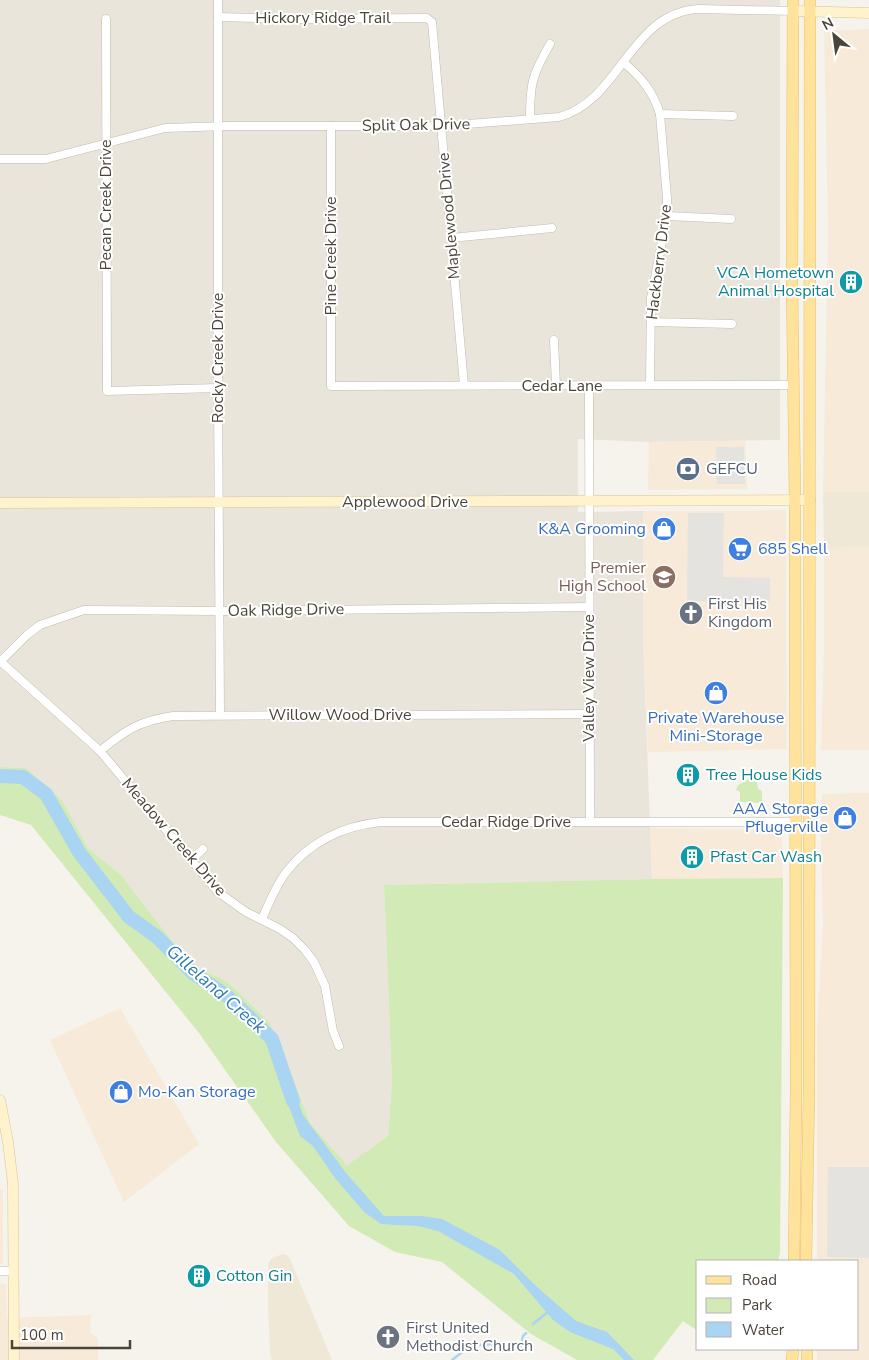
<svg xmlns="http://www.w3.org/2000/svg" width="869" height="1360" font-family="'Nunito Sans',sans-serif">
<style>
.residential{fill:#eae5da}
.commercial{fill:#f7ead8}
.education{fill:#efe8d6}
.green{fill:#d2eab5}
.parking{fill:#e5e3e0}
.water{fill:#a9d4f2}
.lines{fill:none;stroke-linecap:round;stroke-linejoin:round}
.stream{stroke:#a9d4f2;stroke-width:2.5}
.river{stroke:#a9d4f2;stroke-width:14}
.street-casing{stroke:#c2bbae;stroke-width:9}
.secondary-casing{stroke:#d6c79b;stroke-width:11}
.primary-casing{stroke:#e6c16a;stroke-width:12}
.street{stroke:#fff;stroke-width:8}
.secondary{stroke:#fff3cd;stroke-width:10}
.primary{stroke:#ffe39c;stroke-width:11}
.labels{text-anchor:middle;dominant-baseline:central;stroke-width:4;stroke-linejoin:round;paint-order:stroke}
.street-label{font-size:16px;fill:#4b4439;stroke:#fff}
.culture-label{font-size:16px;fill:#0d838f;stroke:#fff;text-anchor:start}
.service-label{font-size:16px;fill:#4e5e75;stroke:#fff;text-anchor:start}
.shop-label{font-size:16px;fill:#366cbe;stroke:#fff;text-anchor:end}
.education-label{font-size:16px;fill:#785e54;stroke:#fff;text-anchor:end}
.worship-label{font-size:16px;fill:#5b616d;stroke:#fff;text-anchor:start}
.water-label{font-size:18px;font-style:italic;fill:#2e7ab2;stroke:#fff}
</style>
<rect width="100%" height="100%" fill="#f6f3ec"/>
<path class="residential" d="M 0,0 L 780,0 L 780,440 L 649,442 L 578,439 L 578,512 L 643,511 L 643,637 L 652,879 L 384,885 L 392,1082 L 388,1136 L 347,1165 L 310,1123 L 290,1070 L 269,1022 L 228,982 L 190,964 L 120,874 L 88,848 L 62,800 L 26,768 L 0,767 Z"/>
<g class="commercial">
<path d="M 869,29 L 869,492 L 823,492 L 828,229 L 824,31 Z"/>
<path d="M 745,441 L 747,489 L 648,490 L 649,442 Z"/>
<path d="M 786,510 L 787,749 L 648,752 L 643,637 L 643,511 Z"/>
<path d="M 869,547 L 869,750 L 821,750 L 824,650 L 824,548 Z"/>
<path d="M 869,793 L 869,1360 L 817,1360 L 817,1349 L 858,1349 L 858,1261 L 817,1261 L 817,1026 L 823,927 L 821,842 L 822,794 Z"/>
<path d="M 650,828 L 782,830 L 783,878 L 652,879 Z"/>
<path d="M 120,1008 L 199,1144 L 124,1202 L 50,1040 Z"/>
<rect x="0" y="1189" width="3" height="75"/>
<path d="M 0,1284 L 6,1284 L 7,1318 L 91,1315 L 90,1333 L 98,1338 L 98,1360 L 0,1360 Z"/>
</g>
<g class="education">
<path d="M 823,492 L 869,492 L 869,547 L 824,548 Z"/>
<path d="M 282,1254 L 287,1255 L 290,1259 L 332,1360 L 272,1360 L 270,1353 L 268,1304 L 268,1264 L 271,1259 Z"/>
</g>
<g class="green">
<path d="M 0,767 L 26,768 L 62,800 L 88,848 L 120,874 L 190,964 L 228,982 L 269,1022 L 290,1070 L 310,1123 L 347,1165 L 388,1136 L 392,1082 L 384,885 L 652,879 L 783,878 L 780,1253 L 778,1261 L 698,1261 L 698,1331 L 683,1321 L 653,1360 L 577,1360 L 531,1334 L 442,1262 L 395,1252 L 349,1226 L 276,1142 L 199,1033 L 31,825 L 0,815 Z"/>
<path d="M 749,779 L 757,781 L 758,789 L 762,791 L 762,803 L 740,802 L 740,792 L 736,790 L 738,785 Z"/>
</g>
<g class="parking">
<path d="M 716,447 L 744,447 L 745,484 L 717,484 Z"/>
<path d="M 688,513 L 724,513 L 723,577 L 770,578 L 770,601 L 687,601 Z"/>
<path d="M 828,1167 L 869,1167 L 869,1258 L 827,1257 Z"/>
</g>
<path class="water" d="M 280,1083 L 292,1084 L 303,1115 L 346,1173 L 384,1216 L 421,1216 L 442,1219 L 500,1250 L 536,1286 L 576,1321 L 607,1332 L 634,1360 L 624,1360 L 613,1349 L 570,1332 L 553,1320 L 514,1274 L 438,1231 L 418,1226 L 381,1224 L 364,1212 L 335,1178 L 313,1146 L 300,1136 Z"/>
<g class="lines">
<g class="stream">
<path d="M 533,1324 L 549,1311"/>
<path d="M 452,1360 L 474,1343 L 480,1345 L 505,1343 L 511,1349 L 521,1347 L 523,1336 L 526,1333"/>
</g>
<path class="river" d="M 0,776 L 23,777 L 46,794 L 79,852 L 129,917 L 157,937 L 194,974 L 226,995 L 272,1039 L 293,1101"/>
<g class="street-casing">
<g id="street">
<path d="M 218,0 L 218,388 L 220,715"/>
<path d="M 218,17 L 301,19 L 427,18 L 432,22 L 464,385"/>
<path d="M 106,19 L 107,391 L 218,388"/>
<path d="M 623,62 C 641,77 653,91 660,114 L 667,198 L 667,216 L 651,298 L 650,385"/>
<path d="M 660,114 L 733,116"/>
<path d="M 530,119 C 530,84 532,75 550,44"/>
<path d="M 331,126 L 331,386 L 794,385"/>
<path d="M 0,159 L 46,159 L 165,128 L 228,126 L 441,126 L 559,117 C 620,101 630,13 698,9 L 793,11"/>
<path d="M 667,216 L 731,219"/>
<path d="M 451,238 L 552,228"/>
<path d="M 651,322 L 732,324"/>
<path d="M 554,340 L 556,386"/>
<path d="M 589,386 L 590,821"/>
<path d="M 0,661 L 100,751 L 218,892 L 246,912 L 280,929 L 293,938 L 305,950 L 314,962 L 325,986 L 333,1031 L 339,1046"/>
<path d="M 0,662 L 27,635 L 40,625 L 84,610 L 220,611 L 589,607"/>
<path d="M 100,751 C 126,730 139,721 173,716 L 590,714"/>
<path d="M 191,860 L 203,849"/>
<path d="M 262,919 C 269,903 276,885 287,871 C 311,841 343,826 381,822 L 794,822"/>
<path d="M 0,1271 L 13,1271"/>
</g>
</g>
<g class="secondary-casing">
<g id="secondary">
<path d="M 793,11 L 869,13"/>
<path d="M 0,503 L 810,500"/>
<path d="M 0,1100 L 8,1142 L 13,1184 L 14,1360"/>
</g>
</g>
<g class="primary-casing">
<g id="primary">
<path d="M 793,0 L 792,283 L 795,500 L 796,1091 L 794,1261"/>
<path d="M 806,1261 L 809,1091 L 810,0"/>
<path d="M 807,1349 L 807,1360"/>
<path d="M 792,1360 L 793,1349"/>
</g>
</g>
<use href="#street" class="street"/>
<use href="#secondary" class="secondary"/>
<use href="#primary" class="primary"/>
</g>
<defs>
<g id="building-disc" transform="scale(1.25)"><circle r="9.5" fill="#0f9aa8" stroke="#fff"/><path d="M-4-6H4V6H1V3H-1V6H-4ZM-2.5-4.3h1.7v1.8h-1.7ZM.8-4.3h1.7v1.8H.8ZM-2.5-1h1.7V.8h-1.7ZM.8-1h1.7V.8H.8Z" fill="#fff"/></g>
<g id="bank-disc" transform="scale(1.25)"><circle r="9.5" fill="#5c6f8a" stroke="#fff"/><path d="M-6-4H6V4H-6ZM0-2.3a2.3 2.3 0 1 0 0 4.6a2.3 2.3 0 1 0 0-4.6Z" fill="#fff"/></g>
<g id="shop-disc" transform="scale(1.25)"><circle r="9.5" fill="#3f7fe0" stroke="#fff"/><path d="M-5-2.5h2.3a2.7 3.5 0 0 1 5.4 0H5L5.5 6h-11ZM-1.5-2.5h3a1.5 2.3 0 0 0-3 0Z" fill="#fff"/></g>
<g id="supermarket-disc" transform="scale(1.25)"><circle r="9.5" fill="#3f7fe0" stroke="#fff"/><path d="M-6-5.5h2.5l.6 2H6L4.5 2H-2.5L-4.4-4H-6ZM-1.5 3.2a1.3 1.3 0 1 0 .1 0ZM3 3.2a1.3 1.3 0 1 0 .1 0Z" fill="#fff"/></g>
<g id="school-disc" transform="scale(1.25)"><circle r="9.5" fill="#8d6e63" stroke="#fff"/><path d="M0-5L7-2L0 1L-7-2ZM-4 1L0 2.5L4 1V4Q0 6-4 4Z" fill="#fff"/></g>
<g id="church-disc" transform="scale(1.25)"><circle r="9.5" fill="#6b7280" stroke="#fff"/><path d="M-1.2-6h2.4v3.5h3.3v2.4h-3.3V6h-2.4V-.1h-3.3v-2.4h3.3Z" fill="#fff"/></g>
</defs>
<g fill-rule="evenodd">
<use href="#building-disc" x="851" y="282"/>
<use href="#bank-disc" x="688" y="469"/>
<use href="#shop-disc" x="664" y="529"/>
<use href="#supermarket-disc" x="740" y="549"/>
<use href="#school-disc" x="664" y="577"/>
<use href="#church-disc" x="691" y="613"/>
<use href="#shop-disc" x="716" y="693"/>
<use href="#building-disc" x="688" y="775"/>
<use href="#shop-disc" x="845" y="818"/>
<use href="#building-disc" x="692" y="857"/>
<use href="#shop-disc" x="121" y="1092"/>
<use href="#building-disc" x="199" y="1276"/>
<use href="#church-disc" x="388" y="1337"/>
</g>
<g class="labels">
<g class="street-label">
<text x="323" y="18">Hickory Ridge Trail</text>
<text transform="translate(416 125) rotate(-1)">Split Oak Drive</text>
<text transform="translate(106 205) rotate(-90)">Pecan Creek Drive</text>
<text transform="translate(449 216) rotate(-95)">Maplewood Drive</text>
<text transform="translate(331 256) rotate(-90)">Pine Creek Drive</text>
<text transform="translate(659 262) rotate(-83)">Hackberry Drive</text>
<text transform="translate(218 358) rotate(-90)">Rocky Creek Drive</text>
<text x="562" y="386">Cedar Lane</text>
<text x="405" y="502">Applewood Drive</text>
<text transform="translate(286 610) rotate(-1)">Oak Ridge Drive</text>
<text transform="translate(589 678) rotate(-90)">Valley View Drive</text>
<text x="340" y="715">Willow Wood Drive</text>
<text x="506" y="822">Cedar Ridge Drive</text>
<text transform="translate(174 837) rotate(49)">Meadow Creek Drive</text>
</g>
<g class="culture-label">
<text x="834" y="273" text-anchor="end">VCA Hometown<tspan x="834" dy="18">Animal Hospital</tspan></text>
<text x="706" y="775">Tree House Kids</text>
<text x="710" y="857">Pfast Car Wash</text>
<text x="216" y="1276">Cotton Gin</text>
</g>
<g class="service-label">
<text x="706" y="469">GEFCU</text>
</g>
<g class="shop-label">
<text x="646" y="529">K&amp;A Grooming</text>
<text x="758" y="549" text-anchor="start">685 Shell</text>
<text x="716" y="718" text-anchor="middle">Private Warehouse<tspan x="716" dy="18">Mini-Storage</tspan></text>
<text x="828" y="809">AAA Storage<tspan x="828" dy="18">Pflugerville</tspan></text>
<text x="138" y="1092" text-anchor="start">Mo-Kan Storage</text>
</g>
<g class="education-label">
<text x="646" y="568">Premier<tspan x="646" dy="18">High School</tspan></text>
</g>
<g class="worship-label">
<text x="708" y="604">First His<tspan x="708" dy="18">Kingdom</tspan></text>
<text x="406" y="1328">First United<tspan x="406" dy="18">Methodist Church</tspan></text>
</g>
<g class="water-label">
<text transform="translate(216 989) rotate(41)">Gilleland Creek</text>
</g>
</g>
<rect x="696" y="1260" width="162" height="90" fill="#ffffff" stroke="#b7b4b0"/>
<rect x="706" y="1276" width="25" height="8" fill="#ffe39c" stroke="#b7b4b0"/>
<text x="742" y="1285" font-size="15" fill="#4b4439">Road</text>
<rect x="706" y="1298" width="25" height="15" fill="#d2eab5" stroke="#b7b4b0"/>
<text x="742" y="1310" font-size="15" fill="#4b4439">Park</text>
<rect x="706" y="1322" width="25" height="15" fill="#a9d4f2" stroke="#b7b4b0"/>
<text x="742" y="1335" font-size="15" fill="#4b4439">Water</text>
<g transform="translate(834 35) rotate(331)" stroke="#ffffff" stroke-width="4" paint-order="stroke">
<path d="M0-4L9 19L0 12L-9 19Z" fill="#4b4439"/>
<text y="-8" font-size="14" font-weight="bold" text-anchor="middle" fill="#4b4439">N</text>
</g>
<path d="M12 1340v8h118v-8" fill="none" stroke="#4b4439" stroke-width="2.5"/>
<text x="20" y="1340" font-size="15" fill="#4b4439" stroke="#ffffff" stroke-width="4" paint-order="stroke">100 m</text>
</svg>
